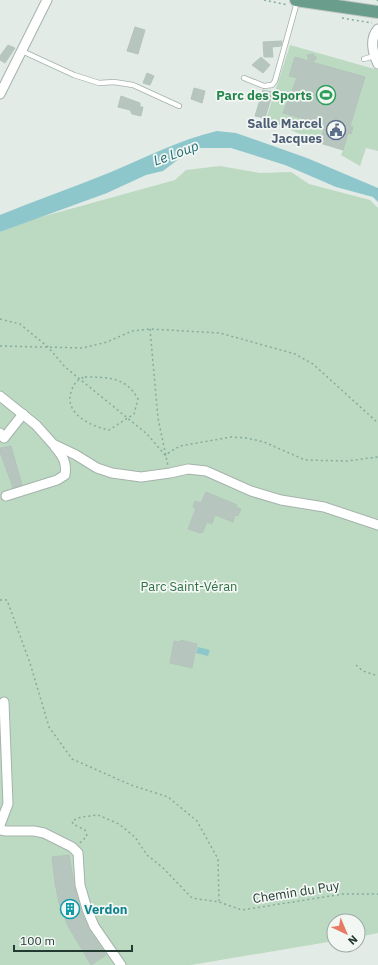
<svg xmlns="http://www.w3.org/2000/svg" width="378" height="965" font-family="'IBM Plex Sans',sans-serif">
<style>
.green{fill:#bcdac2}
.water{fill:#8ec7cb}
.building{fill:#b7c5bf;stroke:#b4c4bc}
.lines{fill:none;stroke-linecap:round;stroke-linejoin:round}
.service-casing{stroke:#a5b2ac;stroke-width:6}
.minor-casing{stroke:#a5b2ac;stroke-width:11}
.primary-casing{stroke:#c1c8c6;stroke-width:14}
.path{stroke:#84ac9c;stroke-width:1.5;stroke-dasharray:2 3;stroke-linecap:butt}
.service{stroke:#fff;stroke-width:4.5}
.minor{stroke:#fff;stroke-width:9}
.primary{stroke:#6a9d8c;stroke-width:12}
.labels{text-anchor:middle;dominant-baseline:central;stroke-width:3.5;stroke-linejoin:round;paint-order:stroke}
.leisure-label{font-size:13px;font-weight:bold;fill:#27864d;stroke:#f2f7f4;text-anchor:end}
.service-label{font-size:13px;font-weight:bold;fill:#4e5e75;stroke:#f2f7f4;text-anchor:end}
.park-label{font-size:13px;fill:#316e44;stroke:#f2f7f4}
.street-label{font-size:13px;fill:#233a32;stroke:#f2f7f4}
.culture-label{font-size:13px;font-weight:bold;fill:#0d838f;stroke:#f2f7f4;text-anchor:start}
.water-label{font-size:14px;font-style:italic;fill:#226a71;stroke:#f2f7f4}
</style>
<rect width="100%" height="100%" fill="#e2ebe6"/>
<g class="green">
<path d="M 290,45 L 378,70 L 378,151 L 366,148 L 360,166 L 341,155 L 343,150 L 320,143 L 266,119 Z"/>
<path d="M 220,166 L 260,173 L 291,172 L 309,184 L 370,200 L 378,208 L 378,933 L 358,937 L 358,921 L 334,921 L 334,941 L 191,965 L 0,965 L 0,232 L 34,219 L 175,180 L 186,170 Z"/>
</g>
<g class="water">
<path d="M 217,131 L 236,133 L 307,158 L 378,188 L 378,202 L 373,197 L 336,187 L 285,165 L 231,148 L 201,148 L 184,155 L 163,171 L 146,175 L 107,193 L 0,232 L 0,215 C 37,200 74,187 111,172 C 147,157 179,140 217,131 Z"/>
<path d="M 198,647 L 210,650 L 208,656 L 196,653 Z"/>
</g>
<g class="building">
<path d="M 135,27 L 145,30 L 138,54 L 127,51 Z"/>
<path d="M 282,41 L 281,46 L 272,47 L 273,57 L 264,57 L 263,42 Z"/>
<path d="M 8,45 L 15,48 L 5,63 L 0,60 L 0,56 Z"/>
<path d="M 313,54 L 317,58 L 312,62 L 365,77 L 350,126 L 353,127 L 351,134 L 348,133 L 343,150 L 320,143 L 325,125 L 283,113 L 297,78 L 289,76 L 295,57 L 309,61 L 307,55 Z"/>
<path d="M 261,57 L 270,65 L 263,73 L 252,65 Z"/>
<path d="M 147,73 L 154,76 L 150,85 L 143,83 Z"/>
<path d="M 194,88 L 205,91 L 202,103 L 191,99 Z"/>
<path d="M 263,90 L 273,92 L 265,118 L 255,116 Z"/>
<path d="M 121,96 L 140,103 L 140,107 L 143,107 L 141,116 L 132,114 L 130,110 L 118,107 Z"/>
<path d="M 11,446 L 22,485 L 13,488 L 0,452 L 0,448 Z"/>
<path d="M 206,492 L 237,505 L 236,507 L 241,509 L 238,516 L 235,515 L 233,522 L 215,515 L 212,524 L 207,522 L 203,532 L 200,533 L 188,529 L 196,508 L 193,507 L 195,501 L 201,503 Z"/>
<path d="M 181,640 L 197,644 L 192,668 L 170,663 L 174,641 L 180,642 Z"/>
<path d="M 69,855 L 75,890 L 82,914 L 89,930 L 106,955 L 91,965 L 68,926 L 59,903 L 55,883 L 52,857 Z"/>
</g>
<g class="lines">
<g class="service-casing">
<g id="service">
<path d="M 22,51 L 74,75 L 99,83 L 114,82 L 133,85 L 179,106"/>
<path d="M 364,59 L 374,56"/>
<path d="M 244,78 L 264,86 L 272,85 L 275,81 L 297,2"/>
</g>
</g>
<g class="minor-casing">
<g id="minor">
<path d="M 378,64 C 373,54 369,39 378,29"/>
<path d="M 0,94 L 47,0"/>
<path d="M 0,396 L 36,425 L 53,444 L 76,455 L 97,468 L 112,473 L 141,477 L 170,473 L 188,469 L 206,471 L 251,491 L 281,500 L 324,507 L 378,525"/>
<path d="M 0,433 L 4,438 L 23,414"/>
<path d="M 6,496 L 57,480 L 65,475 C 67,463 63,456 55,447"/>
<path d="M 0,825 L 8,804 L 4,702"/>
<path d="M 0,830 L 6,831 L 34,831 L 44,833 L 72,847 L 78,853 L 80,885 L 87,909 L 94,926 L 121,965"/>
</g>
</g>
<g class="primary-casing">
<path id="primary" d="M 296,0 L 378,12"/>
</g>
<g class="path">
<path d="M 264,0 L 288,5"/>
<path d="M 377,0 L 378,1"/>
<path d="M 342,18 L 372,23"/>
<path d="M 0,319 L 20,324 L 48,347 L 65,367 L 147,434 L 165,455 L 180,446 L 231,437 L 247,438 L 264,442 L 305,460 L 347,461 L 378,457"/>
<path d="M 150,329 L 158,418 L 168,466"/>
<path d="M 0,346 L 83,348 L 107,342 L 132,331 L 150,329 L 220,333 L 295,354 L 313,364 L 378,423"/>
<path d="M 85,377 C 108,377 126,377 138,399 L 134,414 L 109,430 C 90,426 62,413 72,389 C 75,382 78,379 85,377 Z"/>
<path d="M 0,600 L 7,600 L 30,663 L 49,727 L 72,759 L 131,785 L 168,797 L 197,821 L 218,859 L 219,902"/>
<path d="M 356,665 L 363,671 L 378,676"/>
<path d="M 80,843 L 87,836 L 85,830 L 73,824 L 72,821 L 81,817 L 98,815 L 119,824 L 135,837 L 147,855 L 162,867 L 192,898 L 219,902 L 242,910 L 343,894 L 378,894"/>
</g>
<use href="#service" class="service"/>
<use href="#minor" class="minor"/>
<use href="#primary" class="primary"/>
</g>
<defs>
<g id="stadium-ring" transform="scale(1)"><circle r="9.5" fill="#f2f7f4" stroke="#2e9e5b" stroke-width="1.5"/><path d="M0-5a6.5 5 0 1 0 0 10a6.5 5 0 1 0 0-10ZM-3.5-1.8h7v3.6h-7Z" fill="#2e9e5b"/></g>
<g id="civic-ring" transform="scale(1)"><circle r="9.5" fill="#f2f7f4" stroke="#5c6f8a" stroke-width="1.5"/><path d="M-.6-6.5H3V-4.5H.6V-3L4-1V1h2V6H-6V1h2V-1L-.6-3ZM-1.2 2.5V6h2.4V2.5Z" fill="#5c6f8a"/></g>
<g id="building-ring" transform="scale(1)"><circle r="9.5" fill="#f2f7f4" stroke="#0f9aa8" stroke-width="1.5"/><path d="M-4-6H4V6H1V3H-1V6H-4ZM-2.5-4.3h1.7v1.8h-1.7ZM.8-4.3h1.7v1.8H.8ZM-2.5-1h1.7V.8h-1.7ZM.8-1h1.7V.8H.8Z" fill="#0f9aa8"/></g>
</defs>
<g fill-rule="evenodd">
<use href="#stadium-ring" x="326" y="95"/>
<use href="#civic-ring" x="336" y="130"/>
<use href="#building-ring" x="70" y="909"/>
</g>
<g class="labels">
<g class="leisure-label">
<text x="312" y="95">Parc des Sports</text>
</g>
<g class="service-label">
<text x="322" y="123">Salle Marcel<tspan x="322" dy="15">Jacques</tspan></text>
</g>
<g class="park-label">
<text x="189" y="586">Parc Saint-Véran</text>
</g>
<g class="street-label">
<text transform="translate(296 892) rotate(-9)">Chemin du Puy</text>
</g>
<g class="culture-label">
<text x="84" y="909">Verdon</text>
</g>
<g class="water-label">
<text transform="translate(176 153) rotate(-20)">Le Loup</text>
</g>
</g>
<g transform="translate(346 933) rotate(136)"><circle r="19" fill="#f2f7f4" stroke="#9faba6"/>
<path d="M0-3L7 15L0 10L-7 15Z" fill="#e77a64"/>
<text y="-6" font-size="11" font-weight="bold" text-anchor="middle" fill="#233a32">N</text>
</g>
<path d="M14 945v6h118v-6" fill="none" stroke="#233a32" stroke-width="2"/>
<text x="20" y="945" font-size="12" fill="#233a32" stroke="#f2f7f4" stroke-width="3" paint-order="stroke">100 m</text>
</svg>
